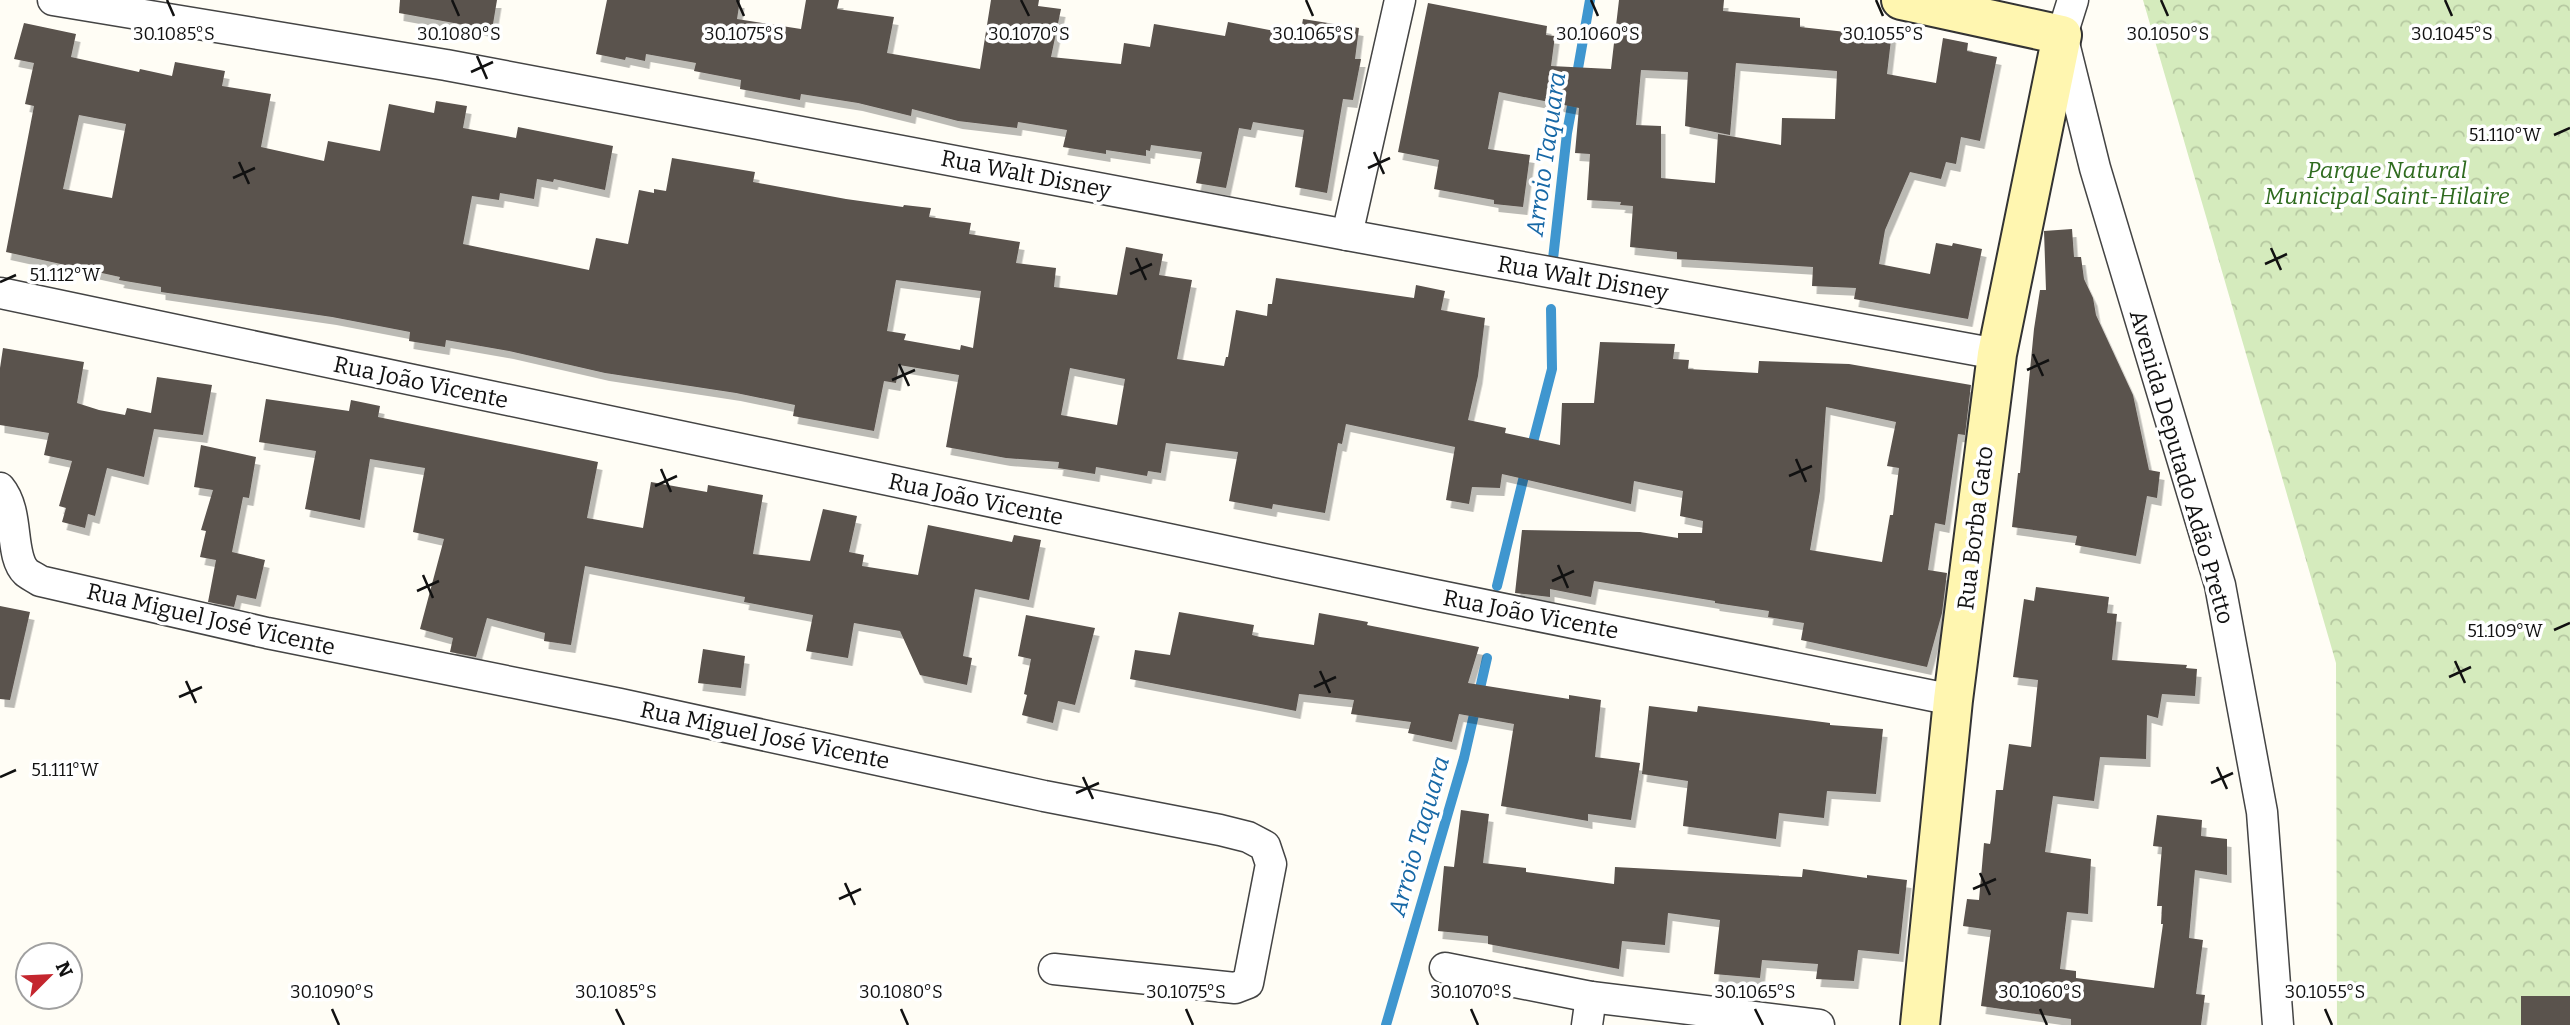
<svg xmlns="http://www.w3.org/2000/svg" width="2570" height="1025" font-family="Bitter,serif">
<style>
.park{fill:url(#park-crowns)}
.lines{fill:none;stroke-linecap:round;stroke-linejoin:round}
.stream{stroke:#3f96cf;stroke-width:10}
.building{fill:#5a524d;fill-rule:evenodd;filter:url(#shadow)}
.street-casing{stroke:#444;stroke-width:33}
.secondary-casing{stroke:#333;stroke-width:42}
.street{stroke:#fff;stroke-width:30}
.secondary{stroke:#fff6b0;stroke-width:38}
.ticks{fill:none;stroke:#111;stroke-width:2.5}
.labels{text-anchor:middle;dominant-baseline:central;stroke-width:7;stroke-linejoin:round;paint-order:stroke}
.park-label{font-size:23px;font-style:italic;fill:#2f6b1f;stroke:#fff}
.street-label{font-size:23px;fill:#111;stroke:#fff}
.water-label{font-size:24px;font-style:italic;fill:#1768a6;stroke:#fff}
.ticks-label{font-size:18px;text-anchor:middle;fill:#111;stroke:#fff;stroke-width:7;stroke-linejoin:round;paint-order:stroke}
</style>
<defs>
<pattern id="park-crowns" width="20" height="18" patternUnits="userSpaceOnUse" patternTransform="scale(1.75)"><rect width="20" height="18" fill="#d5ebbd"/><path d="M2 6a3 3 0 1 1 6 0M12 15a3 3 0 1 1 6 0" fill="none" stroke="#b6c8a1"/></pattern>
<filter id="shadow"><feDropShadow dx="4.5" dy="8" stdDeviation="0" flood-color="#0004"/></filter>
</defs>
<rect width="100%" height="100%" fill="#fffdf5"/>
<path class="park" d="M 2143,0 L 2570,0 L 2570,1025 L 2337,1025 L 2336,663 Z"/>
<g class="lines">
<g class="stream">
<path d="M 1576,80 L 1590,0"/>
<path d="M 1552,268 L 1567,133 L 1574,95"/>
<path d="M 1531,450 L 1552,369 L 1551,309"/>
<path d="M 1497,586 L 1526,468"/>
<path d="M 1386,1025 L 1464,758 L 1487,658"/>
</g>
</g>
<g class="building">
<path d="M 400,0 L 497,0 L 492,30 L 399,13 Z"/>
<path d="M 607,0 L 740,0 L 737,19 L 801,29 L 806,0 L 839,0 L 837,9 L 894,17 L 887,53 L 980,69 L 991,0 L 1039,0 L 1038,6 L 1061,9 L 1051,57 L 1121,64 L 1124,43 L 1150,47 L 1154,24 L 1225,36 L 1228,22 L 1300,36 L 1303,19 L 1359,28 L 1355,59 L 1361,59 L 1353,100 L 1343,99 L 1327,193 L 1295,187 L 1304,130 L 1253,122 L 1251,130 L 1239,128 L 1226,188 L 1196,183 L 1202,152 L 1151,145 L 1150,151 L 1146,150 L 1146,156 L 1106,150 L 1106,154 L 1063,147 L 1067,130 L 1018,122 L 1017,128 L 958,121 L 912,109 L 911,116 L 858,103 L 801,94 L 800,100 L 740,89 L 741,80 L 694,71 L 696,63 L 646,54 L 645,61 L 626,57 L 625,60 L 596,54 Z"/>
<path d="M 1619,0 L 1724,0 L 1723,11 L 1800,18 L 1800,27 L 1846,32 L 1847,25 L 1892,31 L 1887,74 L 1936,83 L 1943,38 L 1968,43 L 1967,51 L 1997,57 L 1980,141 L 1961,137 L 1956,164 L 1946,162 L 1941,179 L 1910,172 L 1885,230 L 1879,264 L 1930,274 L 1936,243 L 1952,246 L 1953,243 L 1982,249 L 1968,319 L 1854,299 L 1856,288 L 1812,286 L 1813,267 L 1677,259 L 1677,252 L 1630,247 L 1633,206 L 1620,205 L 1621,202 L 1587,200 L 1590,154 L 1575,153 L 1579,108 L 1499,92 L 1488,149 L 1530,155 L 1523,207 L 1494,204 L 1494,200 L 1434,189 L 1439,160 L 1398,152 L 1428,3 L 1547,26 L 1546,35 L 1555,36 L 1551,66 L 1611,69 ZM 1736,63 L 1837,71 L 1835,119 L 1782,118 L 1781,145 L 1718,134 L 1715,183 L 1661,178 L 1661,126 L 1636,125 L 1641,70 L 1688,72 L 1685,126 L 1730,135 Z"/>
<path d="M 24,23 L 76,34 L 71,57 L 139,72 L 140,69 L 172,76 L 175,62 L 225,71 L 222,86 L 271,94 L 261,147 L 324,161 L 328,141 L 380,151 L 389,104 L 434,113 L 436,101 L 467,106 L 463,128 L 516,138 L 518,127 L 613,146 L 605,190 L 554,179 L 553,182 L 537,179 L 534,199 L 500,193 L 499,200 L 472,196 L 463,244 L 589,270 L 596,238 L 628,244 L 639,190 L 654,193 L 654,189 L 666,191 L 672,158 L 755,172 L 753,182 L 846,199 L 903,207 L 904,205 L 931,208 L 929,217 L 971,223 L 969,234 L 1020,242 L 1016,263 L 1056,268 L 1054,287 L 1117,295 L 1126,247 L 1163,254 L 1159,275 L 1192,280 L 1177,359 L 1224,366 L 1226,357 L 1228,357 L 1236,310 L 1267,316 L 1268,304 L 1272,304 L 1276,278 L 1414,298 L 1416,285 L 1445,291 L 1441,310 L 1485,318 L 1478,376 L 1468,420 L 1506,428 L 1505,433 L 1560,445 L 1562,403 L 1594,403 L 1600,342 L 1675,344 L 1673,359 L 1689,360 L 1688,369 L 1758,373 L 1759,361 L 1849,364 L 1971,385 L 1965,435 L 1958,434 L 1945,525 L 1935,523 L 1928,570 L 1947,573 L 1942,613 L 1927,667 L 1801,640 L 1804,623 L 1768,617 L 1769,611 L 1715,603 L 1715,601 L 1594,581 L 1591,597 L 1550,589 L 1550,597 L 1515,593 L 1522,530 L 1640,532 L 1678,538 L 1678,533 L 1702,533 L 1703,521 L 1680,516 L 1683,491 L 1634,481 L 1631,504 L 1502,474 L 1500,488 L 1472,487 L 1469,504 L 1446,500 L 1455,447 L 1346,424 L 1342,444 L 1338,443 L 1325,513 L 1273,504 L 1272,509 L 1229,501 L 1238,452 L 1166,443 L 1161,473 L 1148,471 L 1147,476 L 1096,467 L 1095,474 L 1058,468 L 1059,462 L 1006,458 L 946,447 L 959,375 L 899,365 L 896,383 L 884,381 L 874,431 L 793,416 L 795,405 L 736,393 L 605,373 L 509,351 L 446,340 L 445,347 L 409,341 L 410,332 L 332,317 L 161,292 L 161,287 L 119,280 L 120,277 L 6,252 L 34,106 L 25,104 L 34,63 L 14,59 ZM 79,115 L 126,124 L 112,198 L 63,189 ZM 896,280 L 981,291 L 973,348 L 961,345 L 960,350 L 904,340 L 906,334 L 887,331 ZM 1070,368 L 1125,379 L 1117,425 L 1061,415 ZM 1826,407 L 1896,422 L 1887,466 L 1899,468 L 1893,515 L 1890,515 L 1882,562 L 1810,550 L 1820,491 Z"/>
<path d="M 2072,229 L 2074,257 L 2081,257 L 2084,279 L 2093,298 L 2096,315 L 2133,395 L 2149,470 L 2160,472 L 2157,498 L 2147,496 L 2136,556 L 2075,545 L 2077,536 L 2012,527 L 2018,473 L 2020,473 L 2034,329 L 2040,290 L 2046,290 L 2044,231 Z"/>
<path d="M 3,348 L 84,362 L 77,403 L 99,410 L 125,415 L 127,408 L 151,413 L 157,377 L 212,385 L 203,435 L 154,429 L 144,477 L 107,468 L 95,516 L 88,514 L 85,528 L 62,522 L 66,508 L 59,506 L 72,461 L 44,455 L 49,433 L 0,425 L 0,368 Z"/>
<path d="M 266,399 L 349,411 L 351,400 L 380,406 L 378,417 L 598,462 L 587,518 L 643,528 L 651,482 L 707,492 L 708,485 L 763,495 L 753,554 L 810,561 L 823,509 L 857,516 L 849,552 L 864,555 L 862,566 L 918,575 L 928,525 L 1012,542 L 1014,535 L 1041,540 L 1029,600 L 975,589 L 963,656 L 972,658 L 967,685 L 920,675 L 900,631 L 854,623 L 848,658 L 806,651 L 813,615 L 744,602 L 745,597 L 585,566 L 571,645 L 544,641 L 545,633 L 487,618 L 476,657 L 450,652 L 453,638 L 420,629 L 444,539 L 413,532 L 425,468 L 370,459 L 360,520 L 305,509 L 316,451 L 259,442 Z"/>
<path d="M 201,445 L 256,457 L 249,498 L 243,497 L 232,552 L 265,560 L 256,599 L 237,595 L 234,607 L 208,602 L 216,560 L 200,557 L 206,531 L 201,530 L 213,490 L 194,487 Z"/>
<path d="M 2036,587 L 2109,597 L 2107,613 L 2117,614 L 2112,660 L 2187,665 L 2186,668 L 2197,669 L 2195,696 L 2162,694 L 2158,718 L 2147,715 L 2146,759 L 2100,757 L 2094,801 L 2053,796 L 2045,852 L 2091,859 L 2088,914 L 2067,912 L 2060,969 L 2076,971 L 2076,978 L 2154,988 L 2163,924 L 2161,924 L 2162,906 L 2157,906 L 2162,847 L 2153,846 L 2157,815 L 2202,820 L 2201,836 L 2227,839 L 2227,875 L 2195,870 L 2189,938 L 2203,940 L 2196,994 L 2205,995 L 2201,1025 L 2071,1025 L 2071,1019 L 1981,1006 L 1991,930 L 1963,926 L 1967,899 L 1979,900 L 1984,843 L 1990,844 L 1991,839 L 1996,790 L 2003,790 L 2009,744 L 2031,747 L 2038,680 L 2013,677 L 2024,599 L 2034,601 Z"/>
<path d="M 0,606 L 30,612 L 10,700 L 0,699 Z"/>
<path d="M 1179,612 L 1254,625 L 1252,635 L 1260,637 L 1314,645 L 1319,613 L 1368,622 L 1367,625 L 1479,647 L 1468,683 L 1569,699 L 1569,695 L 1601,700 L 1595,757 L 1640,763 L 1631,820 L 1588,814 L 1588,821 L 1501,806 L 1514,724 L 1459,714 L 1452,742 L 1408,733 L 1411,722 L 1351,714 L 1354,700 L 1299,694 L 1296,711 L 1130,679 L 1135,650 L 1170,655 Z"/>
<path d="M 1026,615 L 1095,628 L 1075,705 L 1058,701 L 1053,723 L 1022,715 L 1027,695 L 1024,694 L 1031,659 L 1018,656 Z"/>
<path d="M 703,649 L 745,656 L 741,688 L 698,683 Z"/>
<path d="M 1649,706 L 1697,712 L 1698,706 L 1830,723 L 1830,725 L 1883,729 L 1876,794 L 1827,791 L 1824,818 L 1779,813 L 1776,839 L 1683,826 L 1688,781 L 1642,774 Z"/>
<path d="M 1461,810 L 1489,814 L 1483,863 L 1526,868 L 1526,872 L 1614,884 L 1615,867 L 1802,877 L 1803,869 L 1867,878 L 1867,875 L 1907,880 L 1899,954 L 1858,950 L 1854,981 L 1816,979 L 1818,964 L 1762,960 L 1760,978 L 1714,974 L 1720,920 L 1668,913 L 1665,945 L 1622,941 L 1619,969 L 1488,944 L 1488,936 L 1438,931 L 1444,866 L 1454,867 Z"/>
<rect x="2521" y="996" width="49" height="29"/>
</g>
<g class="lines">
<g class="street-casing">
<g id="street">
<path d="M 53,0 L 446,65 L 1347,235 L 1997,354"/>
<path d="M 2073,0 L 2062,35 L 2095,168 L 2220,585 L 2262,812 L 2278,1025"/>
<path d="M 1347,235 L 1400,0"/>
<path d="M 0,293 L 1430,594 L 1953,700"/>
<path d="M 0,488 C 20,512 9,556 26,572 C 29,575 36,578 40,581 L 267,633 L 620,704 L 1044,796 L 1220,830 L 1248,837 L 1265,846 L 1271,864 L 1248,983 L 1235,988 L 1054,969"/>
<path d="M 1445,968 L 1591,997 L 1819,1025"/>
<path d="M 1587,1025 L 1591,997"/>
</g>
</g>
<g class="secondary-casing">
<path id="secondary" d="M 1901,0 L 2062,35 L 1997,354 L 1953,700 L 1920,1025"/>
</g>
<use href="#street" class="street"/>
<use href="#secondary" class="secondary"/>
</g>
<path class="ticks" d="M 167,0 L 174,16M 452,0 L 459,16M 737,0 L 744,16M 1021,0 L 1029,16M 1306,0 L 1313,16M 1591,0 L 1598,16M 1876,0 L 1883,16M 2161,0 L 2168,16M 2445,0 L 2452,16M 477,56 L 487,79M 471,72 L 493,62M 2554,135 L 2570,128M 1374,152 L 1384,174M 239,162 L 249,184M 1368,168 L 1390,158M 233,178 L 255,168M 2271,248 L 2281,270M 1136,258 L 1146,280M 2265,264 L 2287,254M 1130,274 L 1152,264M 0,282 L 16,275M 2033,354 L 2043,376M 899,364 L 909,386M 2027,370 L 2049,360M 892,380 L 915,370M 1796,459 L 1806,482M 661,469 L 671,492M 1789,476 L 1812,466M 655,486 L 677,476M 1558,565 L 1568,588M 423,575 L 433,598M 1552,581 L 1574,571M 417,591 L 439,581M 2554,630 L 2570,623M 2455,661 L 2465,683M 1320,671 L 1330,693M 2449,677 L 2471,667M 186,681 L 196,703M 1314,687 L 1336,677M 179,697 L 202,687M 2217,767 L 2227,789M 0,777 L 16,770M 1083,777 L 1093,799M 2211,783 L 2233,773M 1076,793 L 1099,783M 1980,873 L 1990,895M 845,883 L 855,905M 1973,889 L 1996,879M 839,899 L 861,889M 332,1009 L 339,1025M 616,1009 L 624,1025M 901,1009 L 908,1025M 1186,1009 L 1193,1025M 1471,1009 L 1478,1025M 1755,1009 L 1763,1025M 2040,1009 L 2047,1025M 2325,1009 L 2332,1025"/>
<g class="labels">
<g class="park-label">
<text x="2387" y="170">Parque Natural<tspan x="2387" dy="26">Municipal Saint-Hilaire</tspan></text>
</g>
<g class="street-label">
<text transform="translate(1026 174) rotate(11)">Rua Walt Disney</text>
<text transform="translate(1583 278) rotate(10)">Rua Walt Disney</text>
<text transform="translate(421 382) rotate(12)">Rua João Vicente</text>
<text transform="translate(2182 467) rotate(74)">Avenida Deputado Adão Pretto</text>
<text transform="translate(976 499) rotate(12)">Rua João Vicente</text>
<text transform="translate(1975 528) rotate(-83)">Rua Borba Gato</text>
<text transform="translate(1531 614) rotate(11)">Rua João Vicente</text>
<text transform="translate(211 619) rotate(13)">Rua Miguel José Vicente</text>
<text transform="translate(765 735) rotate(12)">Rua Miguel José Vicente</text>
</g>
<g class="water-label">
<text transform="translate(1546 154) rotate(-82)">Arroio Taquara</text>
<text transform="translate(1419 836) rotate(-74)">Arroio Taquara</text>
</g>
</g>
<g class="ticks-label">
<text x="174" y="40">30.1085°S</text>
<text x="459" y="40">30.1080°S</text>
<text x="744" y="40">30.1075°S</text>
<text x="1029" y="40">30.1070°S</text>
<text x="1313" y="40">30.1065°S</text>
<text x="1598" y="40">30.1060°S</text>
<text x="1883" y="40">30.1055°S</text>
<text x="2168" y="40">30.1050°S</text>
<text x="2452" y="40">30.1045°S</text>
<text x="2505" y="141">51.110°W</text>
<text x="65" y="281">51.112°W</text>
<text x="2505" y="637">51.109°W</text>
<text x="65" y="776">51.111°W</text>
<text x="332" y="998">30.1090°S</text>
<text x="616" y="998">30.1085°S</text>
<text x="901" y="998">30.1080°S</text>
<text x="1186" y="998">30.1075°S</text>
<text x="1471" y="998">30.1070°S</text>
<text x="1755" y="998">30.1065°S</text>
<text x="2040" y="998">30.1060°S</text>
<text x="2325" y="998">30.1055°S</text>
</g>
<g transform="translate(49 976) rotate(66)"><circle r="33" fill="#ffffff" stroke="#a0a0a0" stroke-width="2"/>
<path d="M0-5L12 26L0 18L-12 26Z" fill="#c4262e"/>
<text y="-10" font-size="19" font-weight="bold" text-anchor="middle" fill="#111111">N</text>
</g>
</svg>
